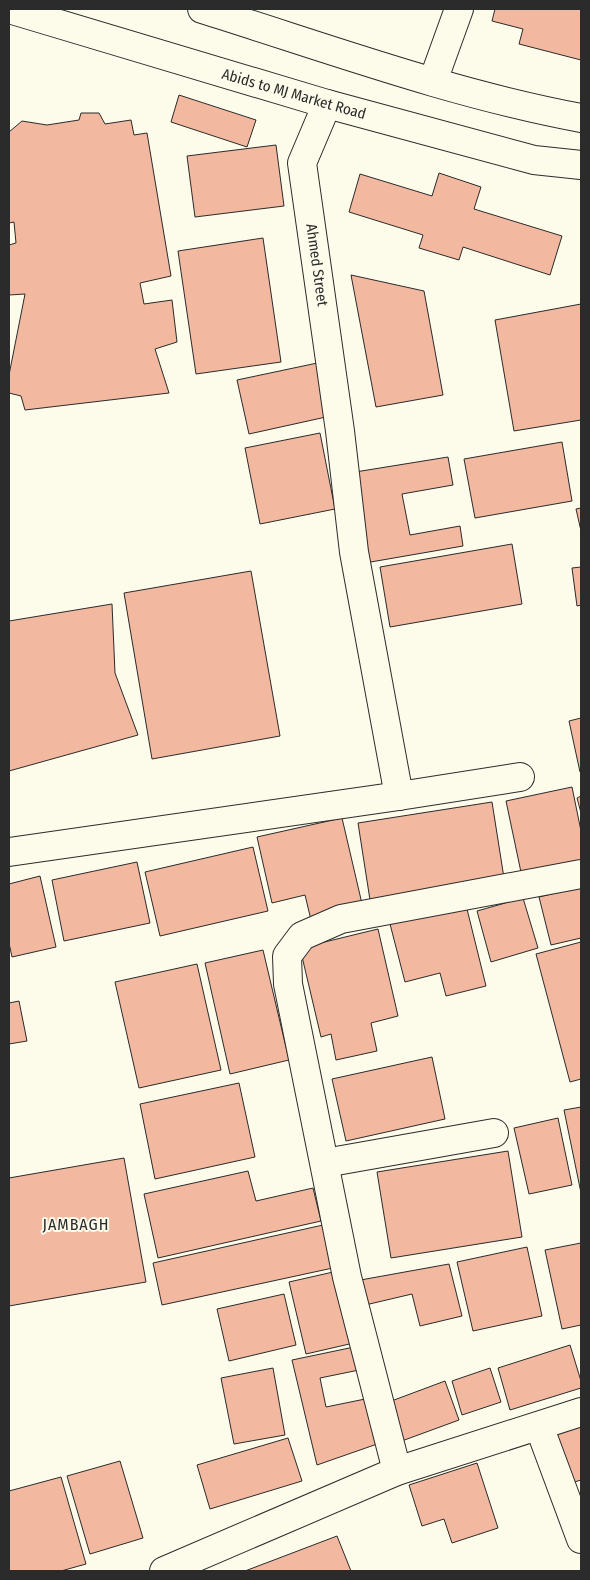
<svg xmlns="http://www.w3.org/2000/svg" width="590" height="1580" font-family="'Fira Sans Condensed',sans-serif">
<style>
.building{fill:#f2b8a0;stroke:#2b2b2b}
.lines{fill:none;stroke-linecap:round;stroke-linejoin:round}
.street-casing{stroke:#2b2b2b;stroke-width:30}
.secondary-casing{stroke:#2b2b2b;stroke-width:30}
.primary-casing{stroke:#2b2b2b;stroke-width:30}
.street{stroke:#fdfbea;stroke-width:28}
.secondary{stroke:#fdfbea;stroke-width:28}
.primary{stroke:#fdfbea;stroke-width:28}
.labels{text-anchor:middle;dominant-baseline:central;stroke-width:4;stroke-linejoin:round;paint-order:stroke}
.street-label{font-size:15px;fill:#2b2b2b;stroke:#fdfbea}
.neighbourhood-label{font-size:16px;letter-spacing:1px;fill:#2b2b2b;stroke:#fdfbea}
</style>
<rect width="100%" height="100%" fill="#fdfbea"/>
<g class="building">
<path d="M 495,9 L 581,9 L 581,60 L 519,44 L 523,29 L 492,21 Z"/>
<path d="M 179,95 L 256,120 L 247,147 L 171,122 Z"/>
<path d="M 81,113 L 99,113 L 105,124 L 131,120 L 134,135 L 147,133 L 171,276 L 140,283 L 144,304 L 172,300 L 177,342 L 155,349 L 169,393 L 25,410 L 21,396 L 9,393 L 9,375 L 25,294 L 9,295 L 9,245 L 16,243 L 14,222 L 9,223 L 9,132 L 22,121 L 47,125 L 79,120 Z"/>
<path d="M 276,145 L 284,206 L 195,217 L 187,156 Z"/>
<path d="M 439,173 L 481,187 L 474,209 L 562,236 L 550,275 L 463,247 L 459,260 L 419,248 L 423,235 L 349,212 L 360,174 L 432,196 Z"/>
<path d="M 263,238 L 281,362 L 196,374 L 178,251 Z"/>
<path d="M 351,275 L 424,291 L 443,395 L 376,407 Z"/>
<path d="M 581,304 L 581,420 L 514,431 L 495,320 Z"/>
<path d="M 322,362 L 335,415 L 249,434 L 237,380 Z"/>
<path d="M 320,433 L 335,509 L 260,524 L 245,448 Z"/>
<path d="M 562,442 L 572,501 L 475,518 L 464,459 Z"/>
<path d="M 448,457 L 453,485 L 402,494 L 410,535 L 460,526 L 463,546 L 365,563 L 349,473 Z"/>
<path d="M 581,508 L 581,531 L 576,509 Z"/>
<path d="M 512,544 L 522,604 L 390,627 L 380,567 Z"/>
<path d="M 581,567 L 581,605 L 577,606 L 572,568 Z"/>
<path d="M 251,571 L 280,736 L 152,759 L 124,593 Z"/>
<path d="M 112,604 L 115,673 L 138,735 L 9,771 L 9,621 Z"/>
<path d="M 581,718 L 581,772 L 580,772 L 569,721 Z"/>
<path d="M 572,787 L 581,831 L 581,865 L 522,877 L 506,801 Z"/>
<path d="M 581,796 L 581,813 L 577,798 Z"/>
<path d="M 492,802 L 504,878 L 370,900 L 358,823 Z"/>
<path d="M 342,818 L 363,908 L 311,920 L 305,895 L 272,903 L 257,837 Z"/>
<path d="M 253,847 L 268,911 L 160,936 L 145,872 Z"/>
<path d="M 137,862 L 150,923 L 64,941 L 52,880 Z"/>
<path d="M 40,876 L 56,947 L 12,957 L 9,943 L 9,884 Z"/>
<path d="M 581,887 L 581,938 L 551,945 L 539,897 Z"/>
<path d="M 523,898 L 538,948 L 491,962 L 477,911 Z"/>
<path d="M 466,905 L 486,986 L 446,996 L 440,973 L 405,982 L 390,924 Z"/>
<path d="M 378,929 L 398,1016 L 371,1023 L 377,1051 L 336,1060 L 331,1034 L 321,1037 L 300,948 Z"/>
<path d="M 581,942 L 581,1079 L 570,1082 L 536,954 Z"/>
<path d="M 263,950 L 289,1060 L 230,1074 L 205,963 Z"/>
<path d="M 197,964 L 221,1070 L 139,1088 L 115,982 Z"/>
<path d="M 19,1001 L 27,1041 L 9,1044 L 9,1003 Z"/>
<path d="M 432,1057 L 445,1119 L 346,1141 L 332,1079 Z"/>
<path d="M 239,1083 L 255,1157 L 155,1179 L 140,1104 Z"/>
<path d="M 581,1107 L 581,1193 L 564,1110 Z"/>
<path d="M 558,1118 L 572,1185 L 529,1194 L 514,1128 Z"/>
<path d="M 508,1151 L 522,1237 L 391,1258 L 377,1172 Z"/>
<path d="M 124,1158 L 146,1282 L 9,1306 L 9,1178 Z"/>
<path d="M 248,1171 L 256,1201 L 313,1188 L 321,1221 L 158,1258 L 144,1194 Z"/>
<path d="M 332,1223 L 342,1266 L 162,1305 L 153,1263 Z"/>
<path d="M 581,1243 L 581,1325 L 562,1329 L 545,1250 Z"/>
<path d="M 527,1247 L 542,1316 L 473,1331 L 457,1262 Z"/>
<path d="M 449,1264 L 462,1316 L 420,1326 L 412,1294 L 361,1306 L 355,1281 Z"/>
<path d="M 342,1270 L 358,1342 L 306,1354 L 289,1282 Z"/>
<path d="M 284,1294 L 296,1345 L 229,1361 L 217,1309 Z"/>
<path d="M 570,1345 L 581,1381 L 581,1388 L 510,1410 L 498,1368 Z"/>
<path d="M 359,1346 L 364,1369 L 320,1378 L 326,1407 L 370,1398 L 380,1443 L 317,1465 L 292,1360 Z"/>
<path d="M 273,1368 L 285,1435 L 234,1444 L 221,1378 Z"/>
<path d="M 490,1368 L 501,1402 L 462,1415 L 452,1381 Z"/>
<path d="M 445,1381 L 459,1420 L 399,1442 L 386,1403 Z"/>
<path d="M 581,1422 L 581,1480 L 568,1484 L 553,1431 Z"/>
<path d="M 288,1438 L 302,1481 L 210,1509 L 197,1465 Z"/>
<path d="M 120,1461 L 143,1538 L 90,1554 L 67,1476 Z"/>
<path d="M 477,1463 L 498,1528 L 452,1543 L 444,1519 L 422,1526 L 409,1485 Z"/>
<path d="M 61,1477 L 86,1564 L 61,1571 L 9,1571 L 9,1491 Z"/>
<path d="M 337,1536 L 351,1571 L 245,1571 Z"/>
</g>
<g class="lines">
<g class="street-casing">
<g id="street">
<path d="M 433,81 L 459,9"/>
<path d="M 327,104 L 302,163 L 340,431 L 354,552 L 399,796"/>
<path d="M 9,852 L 399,796 L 520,777"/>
<path d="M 325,1163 L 494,1133"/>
<path d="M 539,1426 L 581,1539"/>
<path d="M 397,1471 L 347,1277 L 288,984 L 287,956 L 302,936 L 341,919 L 581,874"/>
</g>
</g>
<g class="secondary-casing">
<path id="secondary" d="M 164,1571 L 397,1471 L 581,1412"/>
</g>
<g class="primary-casing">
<g id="primary">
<path d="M 9,9 L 327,104 L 534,160 L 581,165"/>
<path d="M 202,9 C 327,48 452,94 581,118"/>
</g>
</g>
<use href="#street" class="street"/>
<use href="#secondary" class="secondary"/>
<use href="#primary" class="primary"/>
</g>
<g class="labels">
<g class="street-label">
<text transform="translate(294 94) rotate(16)">Abids to MJ Market Road</text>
<text transform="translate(317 265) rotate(82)">Ahmed Street</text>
</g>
<g class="neighbourhood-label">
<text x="76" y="1224">JAMBAGH</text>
</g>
</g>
<rect width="590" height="1580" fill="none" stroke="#2b2b2b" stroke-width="20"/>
</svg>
